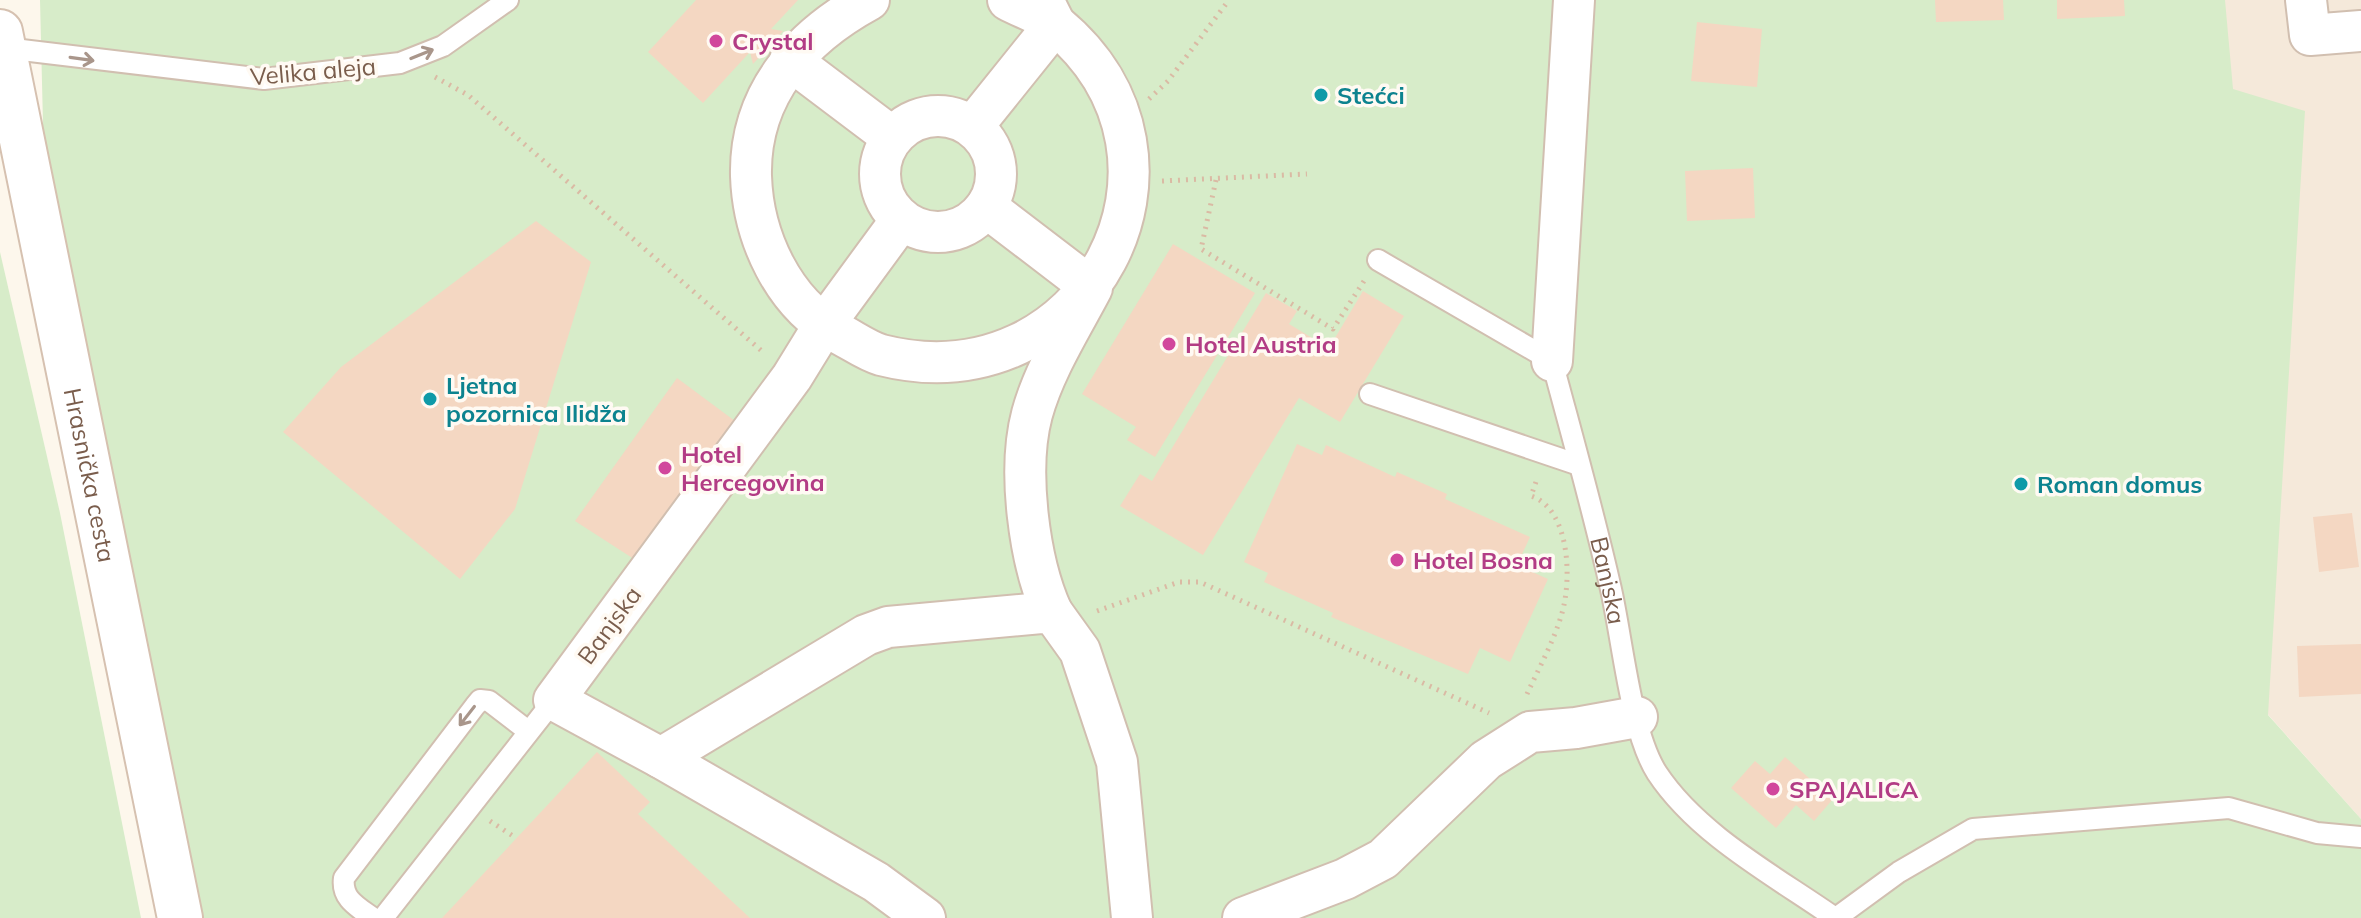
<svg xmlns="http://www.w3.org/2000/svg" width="2361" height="918" font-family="Mulish,sans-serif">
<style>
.residential{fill:#f5e9da}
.green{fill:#d7ecc9}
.building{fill:#f4d7c2}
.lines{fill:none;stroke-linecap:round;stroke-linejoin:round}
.lane-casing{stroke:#d1bfb0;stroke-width:24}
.street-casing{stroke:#d1bfb0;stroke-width:44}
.secondary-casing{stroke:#d6c1b0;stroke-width:48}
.path{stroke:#dabaa4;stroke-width:5;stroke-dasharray:2 6;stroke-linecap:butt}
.lane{stroke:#fff;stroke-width:20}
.street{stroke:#fff;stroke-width:40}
.secondary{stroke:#fff;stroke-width:44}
.oneway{stroke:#a9968b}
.hotel-dot{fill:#d1479c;stroke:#fffaf3;stroke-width:3}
.culture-dot{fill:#0f9aa8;stroke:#fffaf3;stroke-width:3}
.labels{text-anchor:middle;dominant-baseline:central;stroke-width:7;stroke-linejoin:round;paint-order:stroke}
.hotel-label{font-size:24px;font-weight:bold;fill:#b23c85;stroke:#fffaf3;text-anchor:start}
.street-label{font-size:24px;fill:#7a5d4c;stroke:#fffaf3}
.culture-label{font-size:24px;font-weight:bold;fill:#0d838f;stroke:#fffaf3;text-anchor:start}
</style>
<rect width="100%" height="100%" fill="#fdf7ec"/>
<path class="residential" d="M 1640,0 L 2361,0 L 2361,819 L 2239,682 Z"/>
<g class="green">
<path d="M 40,0 L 2225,0 L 2233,89 L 2305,111 L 2268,715 L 2361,819 L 2361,918 L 198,918 L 44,165 Z"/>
<path d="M 0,252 L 60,513 L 141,918 L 0,918 Z"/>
</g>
<g class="building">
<path d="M 696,0 L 798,0 L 771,29 L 783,31 L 753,64 L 750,52 L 703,103 L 648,52 Z"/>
<path d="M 1935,0 L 2003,0 L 2004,20 L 1936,22 Z"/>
<path d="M 2057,0 L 2124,0 L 2125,16 L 2057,19 Z"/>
<path d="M 1697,22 L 1762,29 L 1757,87 L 1691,81 Z"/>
<path d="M 1753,168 L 1755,218 L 1687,221 L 1685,171 Z"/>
<path d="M 536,221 L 591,262 L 515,509 L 460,579 L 283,432 L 341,367 Z"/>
<path d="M 1173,244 L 1255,293 L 1155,457 L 1127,440 L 1136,427 L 1082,394 Z"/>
<path d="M 1363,291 L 1404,316 L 1340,422 L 1299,398 L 1203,555 L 1120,506 L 1140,474 L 1152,481 L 1266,293 L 1297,311 L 1289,324 L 1329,348 Z"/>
<path d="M 677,378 L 739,424 L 637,561 L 575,521 Z"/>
<path d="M 1297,444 L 1322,455 L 1326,445 L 1395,477 L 1397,472 L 1447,494 L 1445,499 L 1530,537 L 1517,565 L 1548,579 L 1510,662 L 1480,648 L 1468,674 L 1331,617 L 1333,613 L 1264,582 L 1268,573 L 1244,562 Z"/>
<path d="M 2352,513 L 2359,567 L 2319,572 L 2313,517 Z"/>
<path d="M 2361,644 L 2361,694 L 2299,697 L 2297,646 Z"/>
<path d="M 597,752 L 650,802 L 638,814 L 750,918 L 442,918 Z"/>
<path d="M 1785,757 L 1833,799 L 1814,821 L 1796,805 L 1776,828 L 1731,788 L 1755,761 L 1770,774 Z"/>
</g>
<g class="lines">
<g class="lane-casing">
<g id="lane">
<path d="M 5,48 L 264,79 L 400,63 L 443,46 L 508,0"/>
<path id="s1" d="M 1378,260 L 1552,361 C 1572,436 1593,510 1610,585 C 1622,635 1630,731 1657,773 C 1698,835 1775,876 1835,918"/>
<path d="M 1370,394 L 1579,465"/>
<path d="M 373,918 C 358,907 341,899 344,878 L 475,706 L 480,700 L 489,701 L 528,731"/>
<path d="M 383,918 L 554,700"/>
<path d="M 1836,918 L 1899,872 L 1973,829 L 2229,808 L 2317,833 L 2361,837"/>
</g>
</g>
<g class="street-casing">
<g id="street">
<path d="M 869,0 C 801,37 749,94 751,176 C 753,237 783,303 838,333 C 852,340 867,351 881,355 C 1087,407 1218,159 1056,25 C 1043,15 1023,8 1008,0"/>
<path d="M 2306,0 L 2310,35 L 2361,31"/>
<path d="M 790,60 L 892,137"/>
<circle cx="938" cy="174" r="58"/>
<path d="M 973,126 L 1055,24 L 1043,0"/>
<path d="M 986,207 L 1092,288 C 1071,328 1044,370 1032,414 C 1017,470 1029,561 1052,612"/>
<path d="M 901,220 L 824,325 L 792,377 L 554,700 L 661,758 L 866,635 L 888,627 L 1052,612 L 1080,651 L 1117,762 L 1132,918"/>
<path d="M 1552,361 L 1574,0"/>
<path d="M 661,758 L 876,882 L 925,918"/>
<path d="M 1243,918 L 1345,879 L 1383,859 L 1486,760 L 1530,732 L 1576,728 L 1637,717"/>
</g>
</g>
<g class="secondary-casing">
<g id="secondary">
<path id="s2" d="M 0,32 L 180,918"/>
</g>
</g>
<g class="path">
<path d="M 435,77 L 468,95 L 764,353"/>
<path d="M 1149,99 L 1168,81 L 1229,0"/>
<path d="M 1216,180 L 1201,249 L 1333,329 L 1364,281"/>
<path d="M 1162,181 L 1307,174"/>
<path d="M 1097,611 L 1179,582 L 1200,582 L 1489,713"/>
<path d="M 1527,694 C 1539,668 1554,641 1562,613 C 1572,579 1570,509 1531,496 L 1537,479"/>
<path d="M 490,821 L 516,838"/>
</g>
<use href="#lane" class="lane"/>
<use href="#street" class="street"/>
<use href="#secondary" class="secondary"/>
</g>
<defs><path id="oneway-shaft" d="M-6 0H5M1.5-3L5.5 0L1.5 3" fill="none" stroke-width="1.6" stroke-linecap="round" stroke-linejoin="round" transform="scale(2)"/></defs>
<g class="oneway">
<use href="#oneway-shaft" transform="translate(422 54) rotate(-22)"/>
<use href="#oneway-shaft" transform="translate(82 59) rotate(8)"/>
<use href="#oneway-shaft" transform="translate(467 716) rotate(128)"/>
</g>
<g class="hotel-dot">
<circle cx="716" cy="41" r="8"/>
<circle cx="1169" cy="344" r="8"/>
<circle cx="665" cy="468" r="8"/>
<circle cx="1397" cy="560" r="8"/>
<circle cx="1773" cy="789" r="8"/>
</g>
<g class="culture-dot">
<circle cx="1321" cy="95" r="8"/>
<circle cx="430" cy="399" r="8"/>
<circle cx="2021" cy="484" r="8"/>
</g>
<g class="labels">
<g class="hotel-label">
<text x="732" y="41">Crystal</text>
<text x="1185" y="344">Hotel Austria</text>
<text x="681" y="454">Hotel<tspan x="681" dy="28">Hercegovina</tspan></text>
<text x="1413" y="560">Hotel Bosna</text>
<text x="1789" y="789">SPAJALICA</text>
</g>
<g class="street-label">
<text transform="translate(313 71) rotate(-5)">Velika aleja</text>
<text stroke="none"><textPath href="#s2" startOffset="452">Hrasnička cesta</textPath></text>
<text stroke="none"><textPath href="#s1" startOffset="428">Banjska</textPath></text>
<text transform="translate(609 625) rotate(-54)">Banjska</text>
</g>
<g class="culture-label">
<text x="1337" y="95">Stećci</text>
<text x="446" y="385">Ljetna<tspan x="446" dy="28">pozornica Ilidža</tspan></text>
<text x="2037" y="484">Roman domus</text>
</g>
</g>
</svg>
